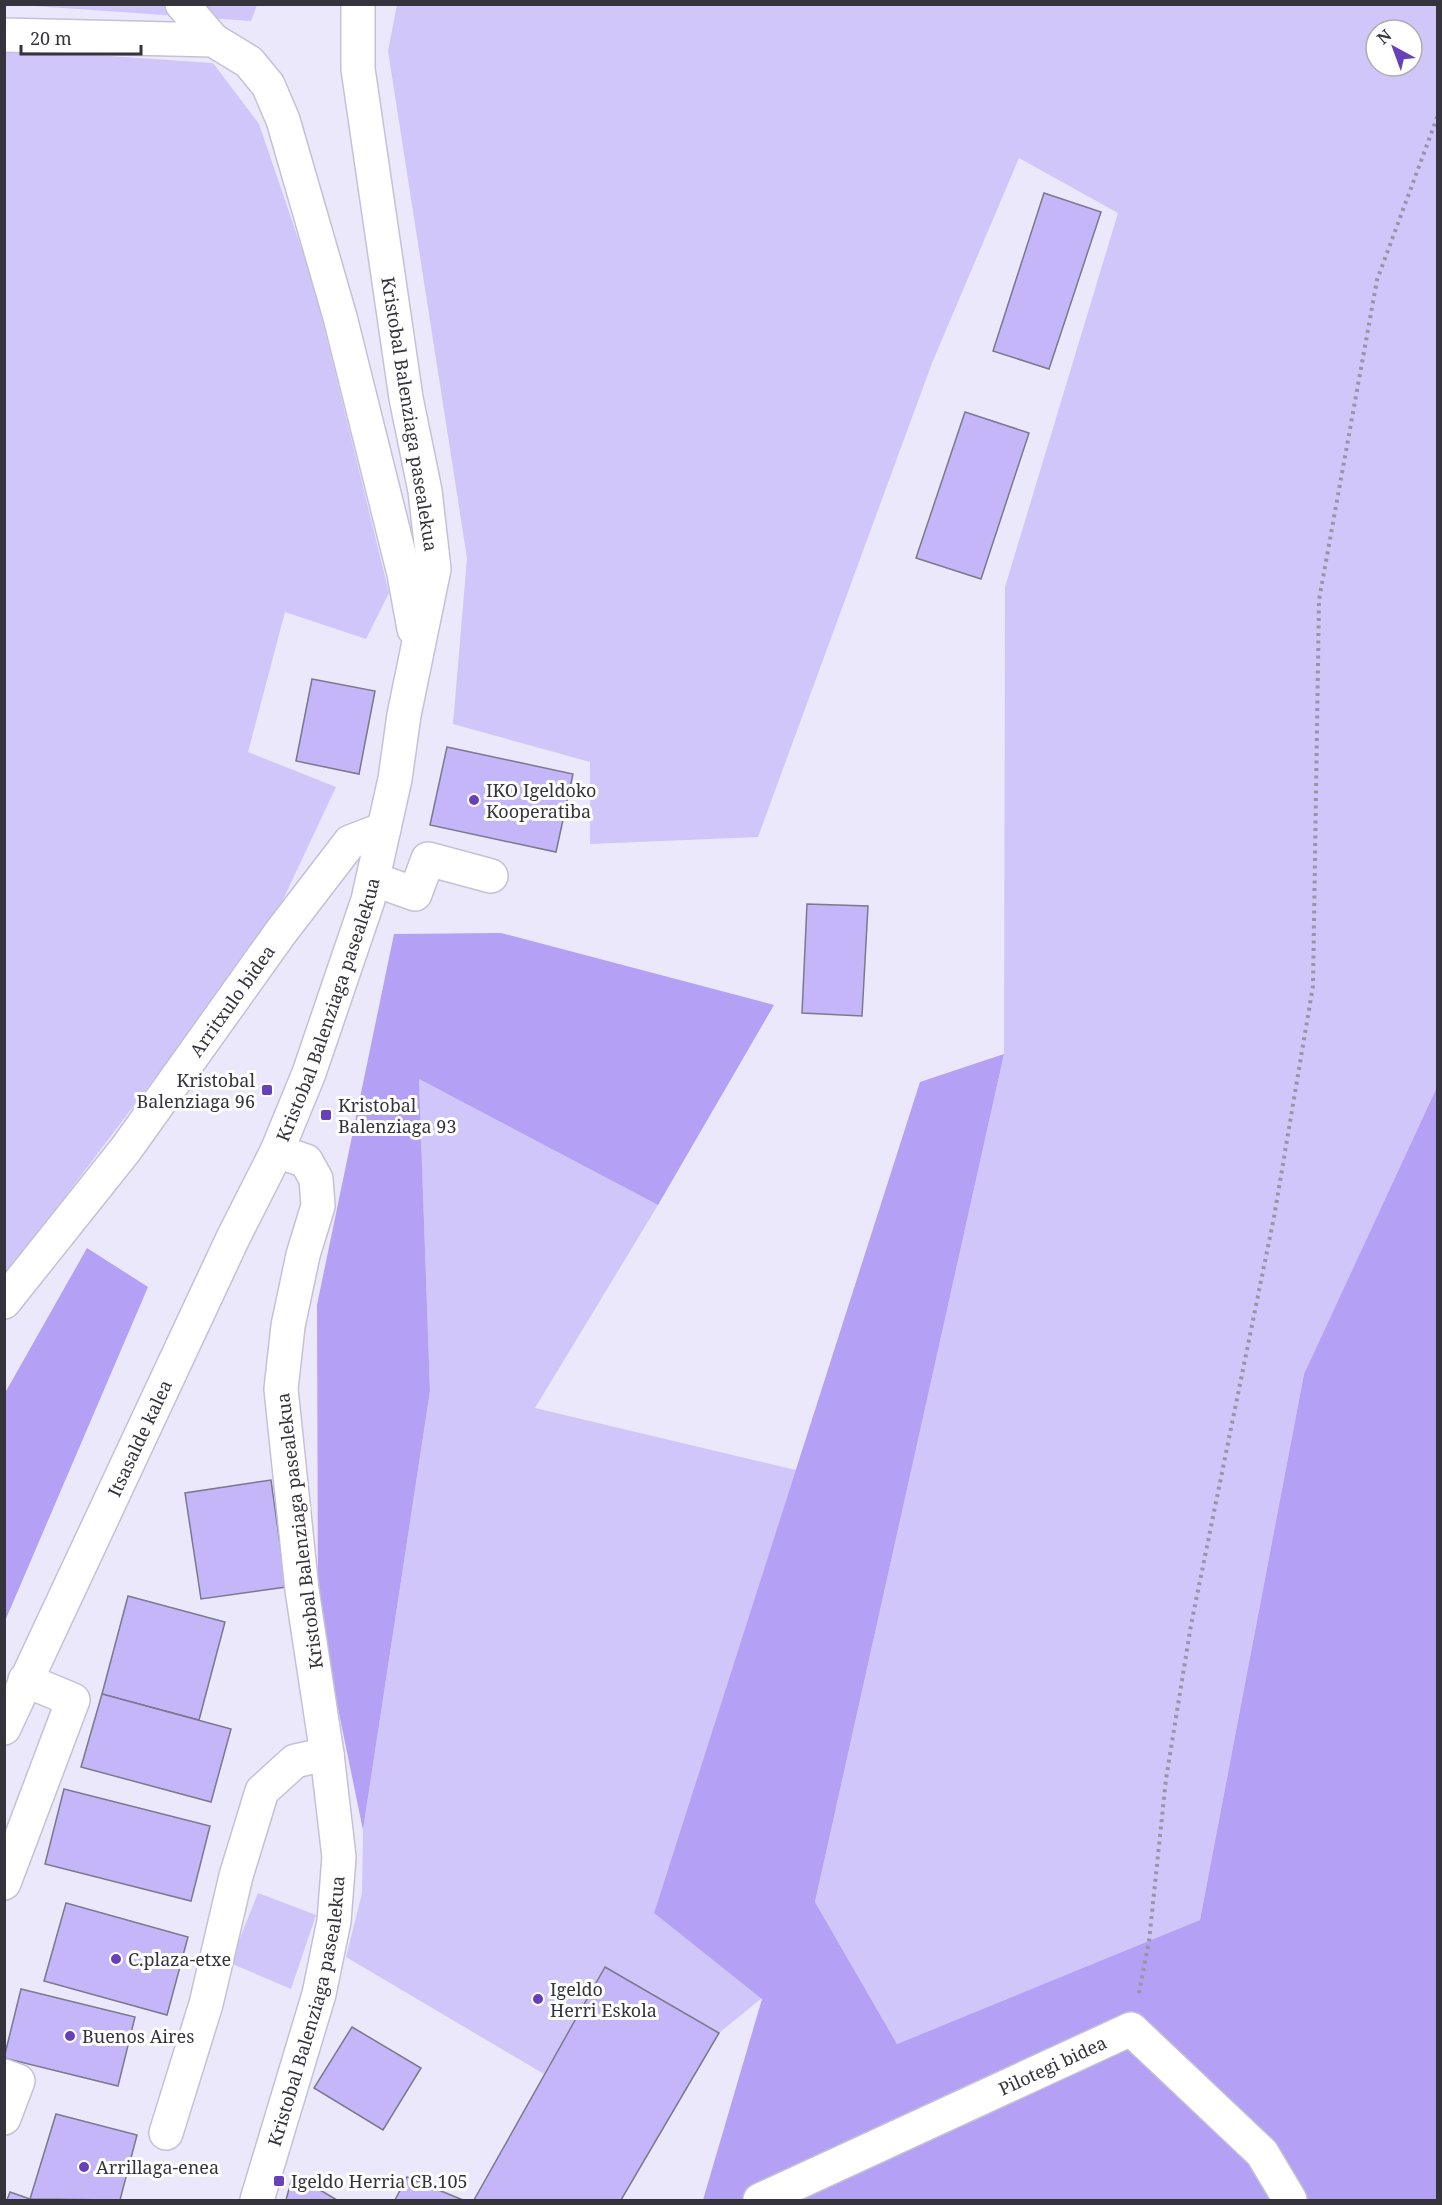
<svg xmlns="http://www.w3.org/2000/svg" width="1442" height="2205" font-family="'Noto Serif',serif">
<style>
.green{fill:#d0c6fa;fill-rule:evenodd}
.forest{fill:#b4a0f4}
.building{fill:#c5b6fa;stroke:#7c788d;stroke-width:1.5}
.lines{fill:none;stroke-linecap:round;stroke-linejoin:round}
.minor-casing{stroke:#c4c0d7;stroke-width:36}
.path{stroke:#9996a4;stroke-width:4;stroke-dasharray:3 4.5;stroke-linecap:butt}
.minor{stroke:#fff;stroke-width:33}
.poi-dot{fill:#6840b8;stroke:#fff;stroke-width:2}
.labels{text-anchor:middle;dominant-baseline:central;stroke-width:6;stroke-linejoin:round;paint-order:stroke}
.street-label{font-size:18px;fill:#35333c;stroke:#fff}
.poi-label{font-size:18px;fill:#35333c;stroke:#fff;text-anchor:start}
</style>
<rect width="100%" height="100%" fill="#ece8fb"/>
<g class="green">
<path d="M 397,4 L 1437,5 L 1437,1087 L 1304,1374 L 1200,1920 L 897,2044 L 815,1902 L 1004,1054 L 1005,587 L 1118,213 L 1019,158 L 932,363 L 758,837 L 590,844 L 590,762 L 453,724 L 467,558 L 388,51 ZM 1376,30 L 1412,30 L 1412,66 L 1376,66 Z"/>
<path d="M 20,5 L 257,5 L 251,21 Z"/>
<path d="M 5,49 L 213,63 L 259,124 L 313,282 L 389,593 L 366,639 L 285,612 L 248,752 L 336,787 L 272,923 L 5,1276 Z"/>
<path d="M 419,1079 L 658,1205 L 535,1408 L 796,1470 L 654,1913 L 762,1998 L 719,2033 L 605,1968 L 544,2074 L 346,1957 L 362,1893 L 363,1830 L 430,1391 Z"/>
<path d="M 258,1893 L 316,1915 L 291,1989 L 230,1963 Z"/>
</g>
<g class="forest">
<path d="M 501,933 L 774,1005 L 658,1205 L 419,1079 L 430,1391 L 363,1830 L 318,1611 L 317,1305 L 394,934 Z"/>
<path d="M 1004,1054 L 815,1902 L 897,2044 L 1200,1920 L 1304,1374 L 1437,1087 L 1437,2200 L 703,2200 L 762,1999 L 654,1913 L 920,1082 Z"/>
<path d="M 87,1248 L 148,1287 L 5,1621 L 5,1393 Z"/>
</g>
<g class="building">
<path d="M 1044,193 L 1101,212 L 1049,369 L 993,351 Z"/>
<path d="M 965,412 L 1029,433 L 981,579 L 916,558 Z"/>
<path d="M 312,679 L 375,691 L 359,774 L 296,761 Z"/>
<path d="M 447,747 L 573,774 L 556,852 L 430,825 Z"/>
<path d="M 807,904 L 868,906 L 862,1016 L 802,1013 Z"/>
<path d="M 271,1480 L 286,1587 L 201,1599 L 185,1493 Z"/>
<path d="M 128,1596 L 225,1622 L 199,1720 L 102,1694 Z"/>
<path d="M 102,1694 L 231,1729 L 211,1802 L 81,1767 Z"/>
<path d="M 64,1789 L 210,1826 L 191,1901 L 45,1864 Z"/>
<path d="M 66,1903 L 188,1937 L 167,2015 L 44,1981 Z"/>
<path d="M 605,1967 L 719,2033 L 621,2200 L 474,2200 Z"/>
<path d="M 21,1989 L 135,2017 L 118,2086 L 4,2058 Z"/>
<path d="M 352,2027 L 421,2068 L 383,2130 L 314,2088 Z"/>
<path d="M 56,2114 L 137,2135 L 120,2200 L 30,2199 Z"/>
<path d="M 293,2174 L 337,2200 L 286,2200 Z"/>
<path d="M 407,2177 L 463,2200 L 395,2200 Z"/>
<path d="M 10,2192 L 30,2199 L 34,2200 L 7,2200 Z"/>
</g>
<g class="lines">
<g class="minor-casing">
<g id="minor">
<path d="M 182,4 L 213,40"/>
<path d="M 4,35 L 213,40 L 249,62 L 268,85 L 283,120 L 340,317 L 404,574 L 414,629"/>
<path d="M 373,879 L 415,894 L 428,859 L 491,876"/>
<path id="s1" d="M 4,1302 L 126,1149 L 281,932 L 350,842 L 384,829"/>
<path id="s2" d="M 4,1728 L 233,1238 L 277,1151 L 309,1073 L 368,900 L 395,779 L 404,715 L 434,569 L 425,491 L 406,398 L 358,69 L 358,4"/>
<path d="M 4,1883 L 73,1700 L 25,1680"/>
<path d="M 4,2076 L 18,2081 L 4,2118"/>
<path d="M 166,2133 L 206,2004 L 236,1876 L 262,1791 L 295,1761 L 327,1754"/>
<path id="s3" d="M 257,2200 L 319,1994 L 334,1921 L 339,1857 L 327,1754 L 302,1590 L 281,1389 L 288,1326 L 303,1255 L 318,1206 L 316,1179 L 306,1161 L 277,1151"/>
<path id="s4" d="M 760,2200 L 1131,2029 L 1262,2153 L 1290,2200"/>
</g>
</g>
<path class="path" d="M 1139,1993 L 1149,1941 L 1166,1779 L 1191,1625 L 1274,1217 L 1313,986 L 1319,600 L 1377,280 L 1438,115"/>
<use href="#minor" class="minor"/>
</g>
<g class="poi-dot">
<circle cx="474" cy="800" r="6"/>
<rect x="261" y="1084" width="12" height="12" rx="3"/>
<rect x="320" y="1109" width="12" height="12" rx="3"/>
<circle cx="116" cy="1959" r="6"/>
<circle cx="538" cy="1999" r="6"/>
<circle cx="70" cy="2036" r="6"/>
<circle cx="84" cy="2167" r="6"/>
<rect x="273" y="2175" width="12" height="12" rx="3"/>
</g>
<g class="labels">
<g class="street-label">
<text transform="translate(410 414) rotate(81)">Kristobal Balenziaga pasealekua</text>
<text stroke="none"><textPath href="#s1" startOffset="378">Arritxulo bidea</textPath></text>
<text stroke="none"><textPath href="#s2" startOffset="789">Kristobal Balenziaga pasealekua</textPath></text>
<text stroke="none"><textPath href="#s2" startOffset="320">Itsasalde kalea</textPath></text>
<text transform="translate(299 1531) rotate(-97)">Kristobal Balenziaga pasealekua</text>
<text stroke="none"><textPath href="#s3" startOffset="196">Kristobal Balenziaga pasealekua</textPath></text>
<text stroke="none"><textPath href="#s4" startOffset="322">Pilotegi bidea</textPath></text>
</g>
<g class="poi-label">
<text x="486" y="790">IKO Igeldoko<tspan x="486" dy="21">Kooperatiba</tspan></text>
<text x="255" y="1080" text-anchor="end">Kristobal<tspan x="255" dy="21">Balenziaga 96</tspan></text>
<text x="338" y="1105">Kristobal<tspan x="338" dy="21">Balenziaga 93</tspan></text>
<text x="128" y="1959">C.plaza-etxe</text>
<text x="550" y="1989">Igeldo<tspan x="550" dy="21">Herri Eskola</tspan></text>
<text x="82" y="2036">Buenos Aires</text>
<text x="96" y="2167">Arrillaga-enea</text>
<text x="291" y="2181">Igeldo Herria CB.105</text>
</g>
</g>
<rect width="1442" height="2205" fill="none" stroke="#35333c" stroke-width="12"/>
<g transform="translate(1394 48) rotate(319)"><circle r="28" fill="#ffffff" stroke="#aeadb1" stroke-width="1.5"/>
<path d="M0-4.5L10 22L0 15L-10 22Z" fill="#6840b8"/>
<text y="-9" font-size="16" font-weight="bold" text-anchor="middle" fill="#35333c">N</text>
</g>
<path d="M21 45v9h120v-9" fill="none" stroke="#35333c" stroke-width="3"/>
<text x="30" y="45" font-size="18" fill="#35333c" stroke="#ffffff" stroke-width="4.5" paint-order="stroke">20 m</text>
</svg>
